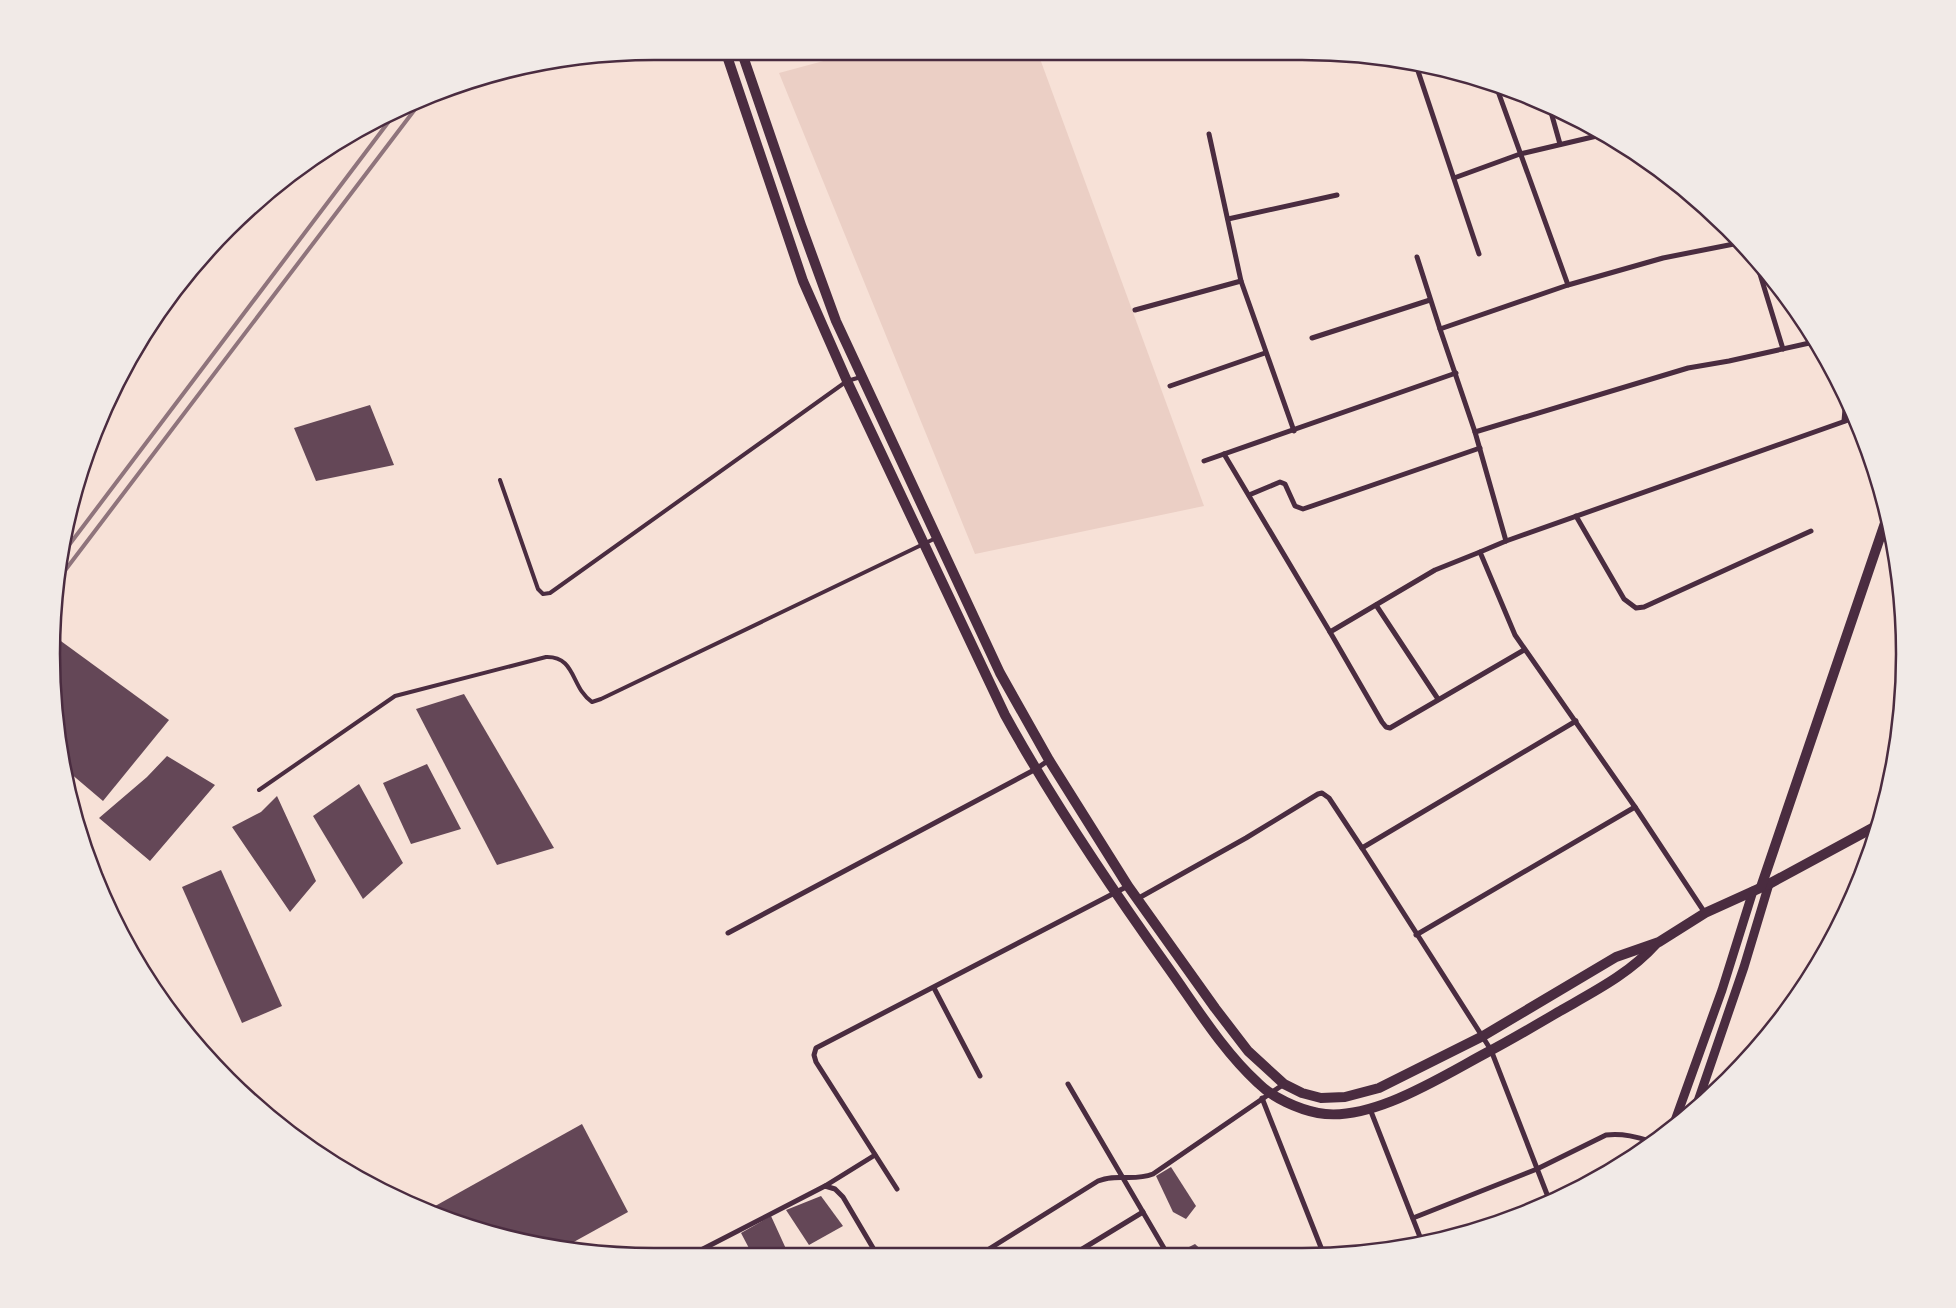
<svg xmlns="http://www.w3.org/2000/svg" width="1956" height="1308" font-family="Rubik,sans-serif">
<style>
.green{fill:#ebcfc5}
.building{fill:#644757}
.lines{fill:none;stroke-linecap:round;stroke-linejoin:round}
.service{stroke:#4a2c40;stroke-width:4}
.minor{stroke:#4a2c40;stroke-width:5}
.tertiary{stroke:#4a2c40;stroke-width:9}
.secondary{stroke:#4a2c40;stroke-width:10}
.rail{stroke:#8f747c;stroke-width:4}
.rim{fill:none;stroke:#4a2c40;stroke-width:2.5}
</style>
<rect width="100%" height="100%" fill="#f7e1d7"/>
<path class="green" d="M 842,56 L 1039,56 L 1204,506 L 975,554 L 779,73 Z"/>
<g class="building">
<path d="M 370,405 L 394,465 L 316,481 L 294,428 Z"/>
<path d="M 54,636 L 169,720 L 103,801 L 63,767 Z"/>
<path d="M 464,694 L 554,848 L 497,865 L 416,709 Z"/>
<path d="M 167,756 L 215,785 L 150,861 L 99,818 L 147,777 Z"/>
<path d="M 427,764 L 461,829 L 411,844 L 383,783 Z"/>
<path d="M 359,784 L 403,863 L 363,899 L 313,816 Z"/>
<path d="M 277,796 L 316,881 L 290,912 L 232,827 L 261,812 Z"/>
<path d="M 221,870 L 282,1006 L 242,1023 L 182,887 Z"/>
<path d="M 582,1124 L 628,1212 L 561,1249 L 498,1236 L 428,1210 Z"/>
<path d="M 1171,1167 L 1196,1206 L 1186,1219 L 1173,1212 L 1156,1176 Z"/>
<path d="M 821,1196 L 843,1226 L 809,1245 L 786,1210 Z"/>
<path d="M 771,1216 L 787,1251 L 791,1253 L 751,1252 L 741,1233 Z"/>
<path d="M 1195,1244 L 1207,1255 L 1173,1255 Z"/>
</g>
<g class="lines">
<g class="service">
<path d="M 500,480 L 538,589 L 543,594 L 550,593 L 847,381 L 861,377"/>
<path d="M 259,790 L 395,696 L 546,657 C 576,656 571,688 592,702 L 601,699 L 936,538"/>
</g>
<g class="minor">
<path d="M 1416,65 L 1479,254"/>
<path d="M 1495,83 L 1568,285"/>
<path d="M 1549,105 L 1560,144"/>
<path d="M 1209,134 L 1241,281 L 1294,431"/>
<path d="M 1454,178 L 1520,154 L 1601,135"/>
<path d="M 263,199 L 273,191"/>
<path d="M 1228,219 L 1337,195"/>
<path d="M 1417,257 L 1440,329 L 1475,432 L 1506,541"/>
<path d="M 1756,261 L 1783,349"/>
<path d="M 1135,310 L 1241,281"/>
<path d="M 1440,329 L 1568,285 L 1663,258 L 1739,243"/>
<path d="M 1312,338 L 1430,300"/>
<path d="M 1170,386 L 1265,353"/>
<path d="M 1844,421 L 1846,397"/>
<path d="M 1475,432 L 1688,368 L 1729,361 L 1814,342"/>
<path d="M 1224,454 L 1330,632"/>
<path d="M 1204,461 L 1456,373"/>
<path d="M 1249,495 L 1280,482 L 1285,484 L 1295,506 L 1303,509 L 1480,448"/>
<path d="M 1576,516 L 1624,599 L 1636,608 L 1644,607 L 1811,531"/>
<path d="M 1480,552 L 1435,570 L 1330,632 L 1382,722 L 1386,727 L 1390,728 L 1524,650"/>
<path d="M 1376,605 L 1438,699"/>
<path d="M 1362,848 L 1491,1050 L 1550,1202"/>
<path d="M 1137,899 L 1246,838 L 1318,794 L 1322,793 L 1329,798 L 1362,848 L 1576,721"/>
<path d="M 1705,913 L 1635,807 L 1515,635 L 1480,552 L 1506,541 L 1854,418"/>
<path d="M 728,933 L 1036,769 L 1049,760"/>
<path d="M 1416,935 L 1635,807"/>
<path d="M 934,988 L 980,1076"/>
<path d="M 1068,1084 L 1168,1255"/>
<path d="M 1262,1098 L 1324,1255"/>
<path d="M 1370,1109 L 1422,1242"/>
<path d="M 825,1186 L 875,1155"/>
<path d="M 897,1189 L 816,1062 L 814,1055 L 816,1048 L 1128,886"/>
<path d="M 1413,1218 L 1537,1169 L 1606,1135 C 1623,1133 1637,1137 1653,1142"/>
<path d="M 697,1252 L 825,1186 L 835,1189 L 843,1197 L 876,1253"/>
<path d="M 981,1254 L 1098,1181 C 1117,1173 1132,1182 1153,1174 L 1284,1084"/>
<path d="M 1074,1254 L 1143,1212"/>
</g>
<g class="tertiary">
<path d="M 1696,1107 L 1744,967 L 1769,884"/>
<path d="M 1672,1129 L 1722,990 L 1753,891"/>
</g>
<g class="secondary">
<path d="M 727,56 L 803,281 L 847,381 L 1005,715 C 1053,802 1109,885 1167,966 C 1195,1005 1222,1050 1258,1083 C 1273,1098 1298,1109 1318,1113 C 1370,1123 1441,1077 1486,1053 C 1511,1040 1536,1025 1560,1011 C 1595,991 1629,974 1656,944"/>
<path d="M 743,56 L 801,225 L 836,321 L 1000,673 L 1049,760 L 1128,886 L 1215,1008 L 1248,1051 L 1284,1084 L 1302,1093 L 1321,1098 L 1345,1097 L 1379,1088 L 1483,1036 L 1616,957 L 1659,942 L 1705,913 L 1769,884 L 1878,825"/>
<path d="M 1761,887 L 1887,517"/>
</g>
<g class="rail">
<path d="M 60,557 L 393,116"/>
<path d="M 57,581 L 419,104"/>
</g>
</g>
<path d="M0 0H1956V1308H0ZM654 60H1302A594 594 0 0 1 1896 654V654A594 594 0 0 1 1302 1248H654A594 594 0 0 1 60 654V654A594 594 0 0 1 654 60Z" fill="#f1eae7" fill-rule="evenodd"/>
<path class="rim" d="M654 60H1302A594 594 0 0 1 1896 654V654A594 594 0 0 1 1302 1248H654A594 594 0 0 1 60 654V654A594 594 0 0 1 654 60Z"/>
</svg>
